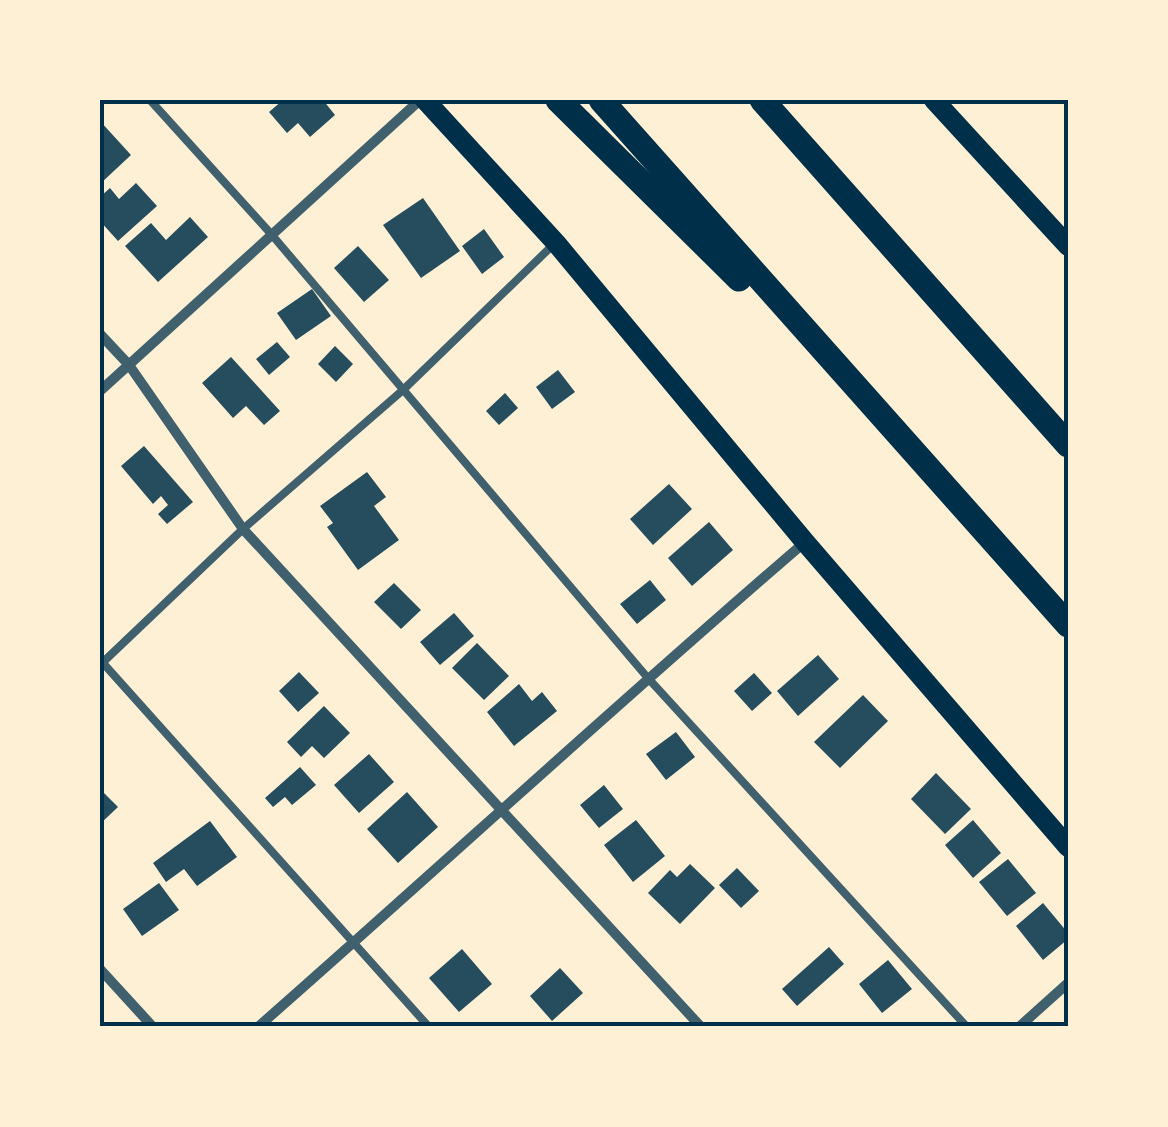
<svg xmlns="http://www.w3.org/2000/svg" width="1168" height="1127" font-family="Inter,sans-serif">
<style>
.building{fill:#264d5e}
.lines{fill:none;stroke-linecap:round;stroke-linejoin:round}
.service{stroke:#3f606c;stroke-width:8}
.minor{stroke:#3f606c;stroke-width:10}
.secondary{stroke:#003049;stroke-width:20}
.motorway{stroke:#003049;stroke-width:25}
.neatline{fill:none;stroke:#003049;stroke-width:4}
</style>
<rect width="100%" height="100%" fill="#fdf0d5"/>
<g class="building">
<path d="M 283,100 L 323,100 L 335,115 L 310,137 L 298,123 L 287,133 L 269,112 Z"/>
<path d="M 100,121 L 131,155 L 100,184 Z"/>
<path d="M 136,183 L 157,206 L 118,241 L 100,221 L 100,197 L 110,188 L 119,199 Z"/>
<path d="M 423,198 L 460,251 L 421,278 L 383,225 Z"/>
<path d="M 190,217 L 208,237 L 158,282 L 125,246 L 151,223 L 166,240 Z"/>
<path d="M 484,229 L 504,257 L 482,274 L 462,246 Z"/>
<path d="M 358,246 L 389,280 L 364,302 L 334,268 Z"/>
<path d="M 312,289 L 331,316 L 296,340 L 277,313 Z"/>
<path d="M 277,342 L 290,357 L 269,375 L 256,359 Z"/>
<path d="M 335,346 L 353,364 L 336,382 L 318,364 Z"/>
<path d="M 231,357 L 280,411 L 264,425 L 246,406 L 233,418 L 202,383 Z"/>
<path d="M 558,370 L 575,392 L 552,409 L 536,387 Z"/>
<path d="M 505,393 L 518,408 L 499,425 L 486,411 Z"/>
<path d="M 144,446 L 193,502 L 167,524 L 158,514 L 168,505 L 161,496 L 153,504 L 121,466 Z"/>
<path d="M 367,472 L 386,497 L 374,506 L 399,540 L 358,570 L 327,527 L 333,523 L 320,506 Z"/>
<path d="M 669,484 L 692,509 L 653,545 L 630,519 Z"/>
<path d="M 709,522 L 733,550 L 692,586 L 668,558 Z"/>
<path d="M 650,580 L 666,600 L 637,624 L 620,604 Z"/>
<path d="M 394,583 L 421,610 L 401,629 L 374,602 Z"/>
<path d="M 454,613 L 474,636 L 440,665 L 420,642 Z"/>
<path d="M 477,643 L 509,676 L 484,700 L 452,668 Z"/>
<path d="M 818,655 L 839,679 L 798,716 L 777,691 Z"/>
<path d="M 299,672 L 319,693 L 298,712 L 279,691 Z"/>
<path d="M 754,673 L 772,693 L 752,711 L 734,691 Z"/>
<path d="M 519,684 L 532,701 L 542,692 L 557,711 L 514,746 L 487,712 Z"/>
<path d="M 863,695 L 888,721 L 840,768 L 814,742 Z"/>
<path d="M 324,706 L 350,733 L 324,758 L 312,746 L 301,757 L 287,742 Z"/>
<path d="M 676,732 L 695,757 L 666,780 L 646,754 Z"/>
<path d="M 369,754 L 394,782 L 359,813 L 334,785 Z"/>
<path d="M 300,767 L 316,785 L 292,805 L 285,797 L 273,807 L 265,798 Z"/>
<path d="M 936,773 L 971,809 L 945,834 L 911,799 Z"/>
<path d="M 604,785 L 623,809 L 599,828 L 580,805 Z"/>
<path d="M 100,789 L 118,807 L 100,824 Z"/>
<path d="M 407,792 L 438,827 L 398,863 L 367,829 Z"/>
<path d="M 636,820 L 665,856 L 633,882 L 604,845 Z"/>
<path d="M 973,820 L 1001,853 L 973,878 L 945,845 Z"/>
<path d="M 210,821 L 237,857 L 197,886 L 184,869 L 166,882 L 153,863 Z"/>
<path d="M 1008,859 L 1036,893 L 1007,916 L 979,882 Z"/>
<path d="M 690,864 L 715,888 L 680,924 L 648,893 L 670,870 L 677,877 Z"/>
<path d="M 737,868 L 759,891 L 741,908 L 719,885 Z"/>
<path d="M 159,883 L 179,910 L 142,936 L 123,909 Z"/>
<path d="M 1043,903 L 1068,933 L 1068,939 L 1043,960 L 1016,926 Z"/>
<path d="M 829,947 L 844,964 L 797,1006 L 782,989 Z"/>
<path d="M 462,949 L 492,984 L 459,1012 L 429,978 Z"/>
<path d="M 888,960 L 912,989 L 882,1013 L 859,984 Z"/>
<path d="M 560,968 L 583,993 L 552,1021 L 530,996 Z"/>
</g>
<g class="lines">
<g class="service">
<path d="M 150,100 L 272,235 L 647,677 L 967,1027"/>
<path d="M 103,663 L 429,1027"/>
<path d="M 100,665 L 243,529 L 403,390 L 555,243"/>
</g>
<g class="minor">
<path d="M 100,334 L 129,365 L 243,529 L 701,1027"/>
<path d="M 100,391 L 420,100"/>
<path d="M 100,969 L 153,1027"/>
<path d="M 258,1027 C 441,866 620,701 805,542"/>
<path d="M 1019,1027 L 1068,983"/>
</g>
<g class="secondary">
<path d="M 425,100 L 556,243 L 805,542 L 1068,847"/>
<path d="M 934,100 L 1068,246"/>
</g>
<g class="motorway">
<path d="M 558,100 L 739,279"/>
<path d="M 601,100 L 1068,625"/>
<path d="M 762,100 L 1068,445"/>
</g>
</g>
<rect width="1168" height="1127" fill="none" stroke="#fdf0d5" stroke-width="205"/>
<rect x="102" y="102" width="964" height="922" class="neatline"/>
</svg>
